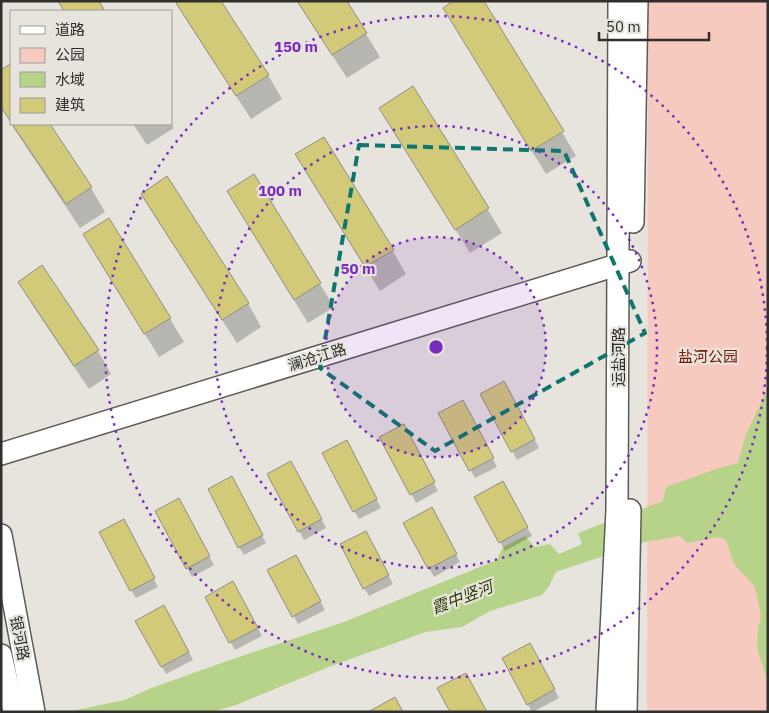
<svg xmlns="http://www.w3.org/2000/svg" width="769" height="713" font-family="'IBM Plex Sans','Noto Sans SC',sans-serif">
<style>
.green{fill:#f7cabf}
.water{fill:#b7d38a}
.shadow{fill:#0003}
.building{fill:#d2c979;stroke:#8f8e88}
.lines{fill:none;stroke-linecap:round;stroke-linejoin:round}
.secondary-casing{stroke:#5e5b56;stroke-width:24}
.secondary{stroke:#fff;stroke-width:21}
.marked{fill:none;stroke:#0f766e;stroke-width:4;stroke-dasharray:10 6;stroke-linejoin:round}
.ring{fill:none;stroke:#7b2cbf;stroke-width:2.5;stroke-dasharray:2.5 5}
.labels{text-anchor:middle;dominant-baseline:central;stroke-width:4.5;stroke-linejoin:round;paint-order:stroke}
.park-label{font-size:15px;fill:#761901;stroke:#e7e4de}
.street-label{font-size:15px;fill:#302f2c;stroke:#e7e4de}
.water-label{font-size:16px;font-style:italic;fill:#2d3e07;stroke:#e7e4de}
.centre{fill:#7b2cbf;stroke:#e7e4de;stroke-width:2.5}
.ring-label{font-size:15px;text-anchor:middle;font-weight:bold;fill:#7b2cbf;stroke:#e7e4de;stroke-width:4.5;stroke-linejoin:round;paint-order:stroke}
</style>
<rect width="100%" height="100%" fill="#e7e4de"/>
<path class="green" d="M 648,1 L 768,1 L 768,712 L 647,712 Z"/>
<path class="water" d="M 768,388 L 768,683 L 757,648 L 758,628 L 761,616 L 755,587 L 734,564 L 726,540 L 719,537 L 687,543 L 680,536 L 645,542 L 556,572 L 549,586 L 542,595 L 490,611 L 462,627 L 426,632 L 331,666 L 236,705 L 212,712 L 67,712 L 124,700 L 154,687 L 230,660 L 344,622 L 497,560 L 503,547 L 525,536 L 535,547 L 550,544 L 559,554 L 582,544 L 578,533 L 663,501 L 666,487 L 716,469 L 738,463 L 745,437 Z"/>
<g class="shadow">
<path d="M 297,1 L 366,34 L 380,57 L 347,78 Z"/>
<path d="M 177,3 L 268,75 L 282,99 L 251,119 L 191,27 Z"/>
<path d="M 458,32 L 562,132 L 576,156 L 546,174 Z"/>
<path d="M 10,66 L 11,68 L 11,123 L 1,108 L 1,71 Z"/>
<path d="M 413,88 L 502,233 L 470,253 L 380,108 Z"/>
<path d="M 11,124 L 48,124 L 91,188 L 105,212 L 80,228 Z"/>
<path d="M 133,124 L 171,124 L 174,128 L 147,145 Z"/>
<path d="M 310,179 L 392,250 L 406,274 L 380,291 Z"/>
<path d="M 142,194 L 248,303 L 261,327 L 237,343 L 156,218 Z"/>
<path d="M 242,215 L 320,284 L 334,307 L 308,323 Z"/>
<path d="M 98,258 L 170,319 L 184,342 L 159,357 Z"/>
<path d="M 19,282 L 98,351 L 111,374 L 89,389 L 33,306 Z"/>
<path d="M 509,390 L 539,448 L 517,460 L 481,394 Z"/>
<path d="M 467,409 L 497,467 L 475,478 L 440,413 Z"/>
<path d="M 408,434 L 438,491 L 416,503 L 381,437 Z"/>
<path d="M 351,450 L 381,508 L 359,519 L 354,511 Z"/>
<path d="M 296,471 L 326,528 L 304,540 L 269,474 Z"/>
<path d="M 502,483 L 532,536 L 505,551 L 476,497 Z"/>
<path d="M 236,486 L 266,543 L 244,555 L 239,547 Z"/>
<path d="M 183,508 L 214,565 L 192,577 L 157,511 Z"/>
<path d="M 431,509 L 460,562 L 434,577 L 405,523 Z"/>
<path d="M 128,529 L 158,587 L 136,598 L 131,590 Z"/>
<path d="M 370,541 L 393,584 L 369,596 L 364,588 Z"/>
<path d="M 296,557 L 325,610 L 298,624 L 269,571 Z"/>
<path d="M 233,583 L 262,636 L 235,650 L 206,597 Z"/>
<path d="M 164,607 L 193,660 L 166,674 L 137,621 Z"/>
<path d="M 530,645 L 559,698 L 533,712 L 532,712 L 503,659 Z"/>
</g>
<g class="building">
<path d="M 58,1 L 99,1 L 105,11 L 64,11 Z"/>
<path d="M 178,1 L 221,1 L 269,75 L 236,96 L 176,3 Z"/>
<path d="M 297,1 L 347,1 L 367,33 L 332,55 Z"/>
<path d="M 453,1 L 484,1 L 564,131 L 531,151 L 443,8 Z"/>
<path d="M 10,64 L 11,66 L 11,122 L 1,107 L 1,70 Z"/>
<path d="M 413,86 L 489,208 L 455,230 L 379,108 Z"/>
<path d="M 12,124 L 50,124 L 92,187 L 66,204 Z"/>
<path d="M 324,137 L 394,250 L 365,267 L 295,154 Z"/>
<path d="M 254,174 L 321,283 L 294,300 L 227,191 Z"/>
<path d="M 167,176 L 249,303 L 222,320 L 141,194 Z"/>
<path d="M 109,218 L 171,318 L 144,334 L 83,234 Z"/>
<path d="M 42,265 L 99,350 L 74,366 L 18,282 Z"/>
<path d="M 504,381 L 535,439 L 511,452 L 480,394 Z"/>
<path d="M 463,400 L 494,458 L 469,471 L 438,413 Z"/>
<path d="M 404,424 L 435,482 L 410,495 L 379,437 Z"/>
<path d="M 347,440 L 377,499 L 353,512 L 322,453 Z"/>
<path d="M 291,461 L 322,519 L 298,532 L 267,474 Z"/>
<path d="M 232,476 L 263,535 L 238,548 L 208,489 Z"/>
<path d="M 503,481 L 528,527 L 499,543 L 474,497 Z"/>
<path d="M 179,498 L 210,556 L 186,569 L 155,511 Z"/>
<path d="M 432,507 L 457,554 L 428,569 L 403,523 Z"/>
<path d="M 124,519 L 155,578 L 130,591 L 99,532 Z"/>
<path d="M 366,531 L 389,575 L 363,589 L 340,544 Z"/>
<path d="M 296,555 L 321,601 L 292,617 L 267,570 Z"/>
<path d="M 233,581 L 258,628 L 229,643 L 205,597 Z"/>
<path d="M 164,605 L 189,652 L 161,667 L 135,621 Z"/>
<path d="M 530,643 L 555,689 L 527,705 L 502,658 Z"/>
<path d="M 466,673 L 487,712 L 450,712 L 437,688 Z"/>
<path d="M 395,697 L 403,712 L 368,712 Z"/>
</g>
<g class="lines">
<g class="secondary-casing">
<g id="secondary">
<path d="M 633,222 L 637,1"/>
<path d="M 1,454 L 630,261"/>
<path d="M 1,535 L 34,712"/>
<path d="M 1,655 L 14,712"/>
<path d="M 607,712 L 617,510 L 619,1"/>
<path d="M 626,712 L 630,510"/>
</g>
</g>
<use href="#secondary" class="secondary"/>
</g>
<path class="marked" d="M 359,145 L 564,151 L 645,333 L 435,451 L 320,368 Z"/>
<circle cx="436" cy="347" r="110" fill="#7b2cbf" fill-opacity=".12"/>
<g class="ring">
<circle cx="436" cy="347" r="110"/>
<circle cx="436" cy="347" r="221"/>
<circle cx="436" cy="347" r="331"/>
</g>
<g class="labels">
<g class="park-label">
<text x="708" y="356">盐河公园</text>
</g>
<g class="street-label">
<text transform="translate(317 357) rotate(-17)">澜沧江路</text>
<text transform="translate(618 357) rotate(-90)">运盐河路</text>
<text transform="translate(20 638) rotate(79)">银河路</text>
</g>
<g class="water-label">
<text transform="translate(462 597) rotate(-21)">霞中竖河</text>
</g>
</g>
<circle cx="436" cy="347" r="8" class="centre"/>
<g class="ring-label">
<text x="296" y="52">150 m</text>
<text x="280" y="196">100 m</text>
<text x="358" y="274">50 m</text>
</g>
<rect width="769" height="713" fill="none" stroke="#302f2c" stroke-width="5"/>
<rect x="10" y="10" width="162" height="115" fill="#e7e4de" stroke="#9e9c97"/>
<rect x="20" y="26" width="25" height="8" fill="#ffffff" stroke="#9e9c97"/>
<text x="55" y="35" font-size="15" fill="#302f2c">道路</text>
<rect x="20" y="48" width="25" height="15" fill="#f7cabf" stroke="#9e9c97"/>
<text x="55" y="60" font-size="15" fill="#302f2c">公园</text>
<rect x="20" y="72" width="25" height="15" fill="#b7d38a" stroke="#9e9c97"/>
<text x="55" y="85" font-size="15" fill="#302f2c">水域</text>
<rect x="20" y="98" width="25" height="15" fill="#d2c979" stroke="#9e9c97"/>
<text x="55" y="110" font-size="15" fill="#302f2c">建筑</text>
<path d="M599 32v8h110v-8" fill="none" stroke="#302f2c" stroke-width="2.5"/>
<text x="606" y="32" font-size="15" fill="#302f2c" stroke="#e7e4de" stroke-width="4" paint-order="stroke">50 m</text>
</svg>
